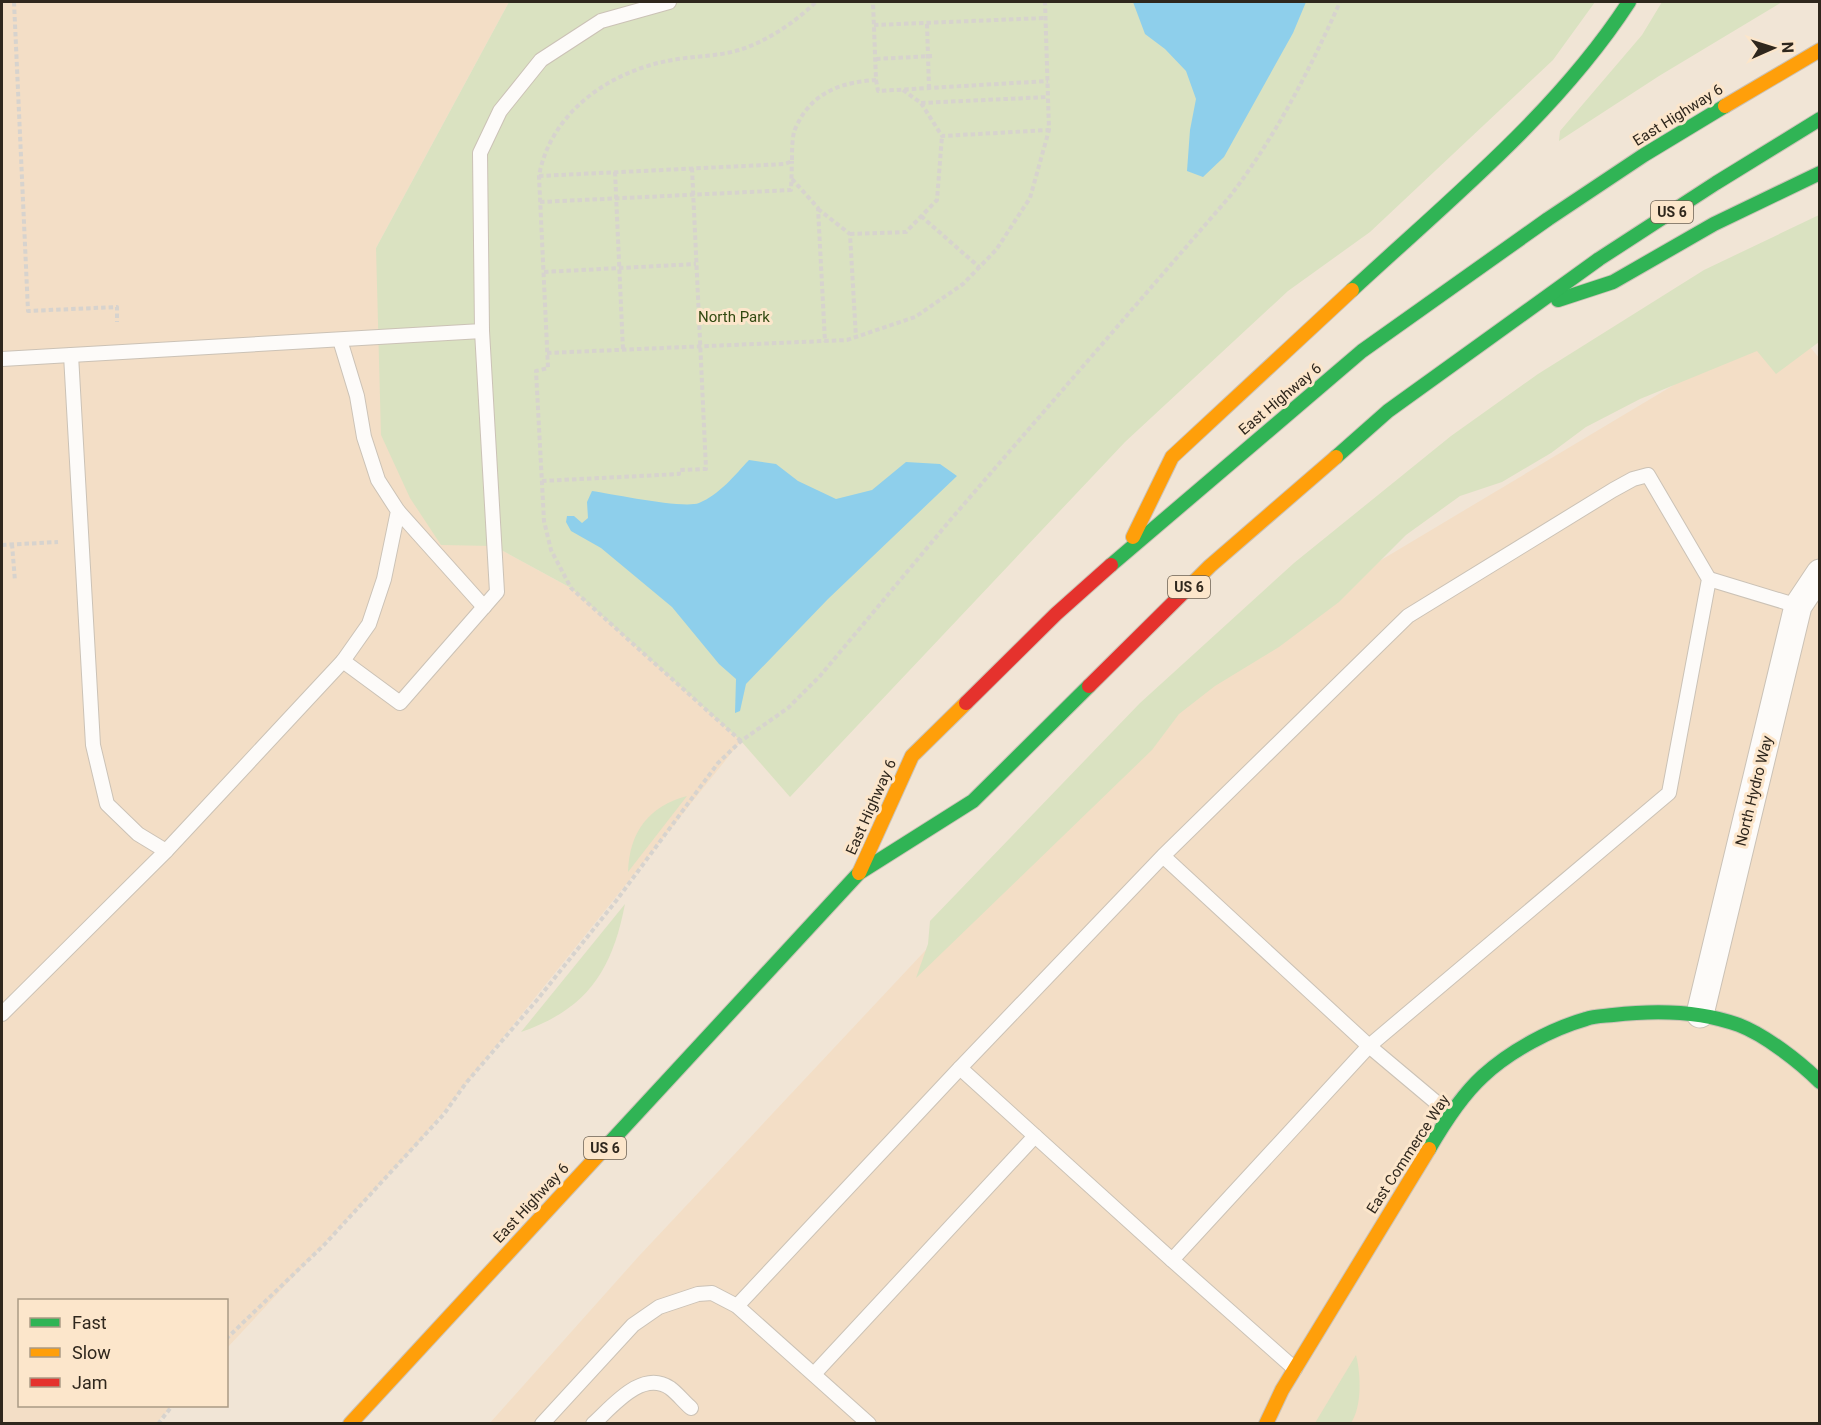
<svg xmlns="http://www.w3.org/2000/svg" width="1821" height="1425" font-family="Roboto,sans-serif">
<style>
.built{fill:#f3dec6}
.green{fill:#dae2c1}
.water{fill:#8ecfeb}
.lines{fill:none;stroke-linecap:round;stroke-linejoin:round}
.lane-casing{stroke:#cbc2b6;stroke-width:16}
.street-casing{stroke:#cbc2b6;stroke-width:29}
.fast-casing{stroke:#cbc2b6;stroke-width:16}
.slow-casing{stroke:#cbc2b6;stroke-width:16}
.jam-casing{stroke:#cbc2b6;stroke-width:16}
.path{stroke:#d7d3ce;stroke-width:4;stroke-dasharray:4.5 3;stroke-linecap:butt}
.lane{stroke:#fdfbf9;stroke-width:14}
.street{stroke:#fdfbf9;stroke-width:27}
.fast{stroke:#30b455;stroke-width:14}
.slow{stroke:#ff9f0a;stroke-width:14}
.jam{stroke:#e5322d;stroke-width:14}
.labels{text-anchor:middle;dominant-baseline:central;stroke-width:6;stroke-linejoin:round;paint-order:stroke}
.shield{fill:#fce6cb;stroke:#6c6051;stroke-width:1.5}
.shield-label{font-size:14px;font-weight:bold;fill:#2f271d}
.street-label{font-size:15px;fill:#2f271d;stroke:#fce6cb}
.park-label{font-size:15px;fill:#314910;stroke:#fce6cb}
</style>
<rect width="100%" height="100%" fill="#f1e5d6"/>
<g class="built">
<path d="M 2,2 L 509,2 L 376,248 L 494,546 L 571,588 L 741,741 L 420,1141 L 227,1348 L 226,1300 L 20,1300 L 20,1406 L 172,1406 L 156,1423 L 2,1424 Z"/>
<path d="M 1786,318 L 1820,359 L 1819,1423 L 489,1424 L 639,1256 L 1177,682 Z"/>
</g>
<g class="green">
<path d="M 509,2 L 1595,2 L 1553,60 L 1370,232 L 1288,291 L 1125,442 L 790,797 L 741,741 L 571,588 L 494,546 L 441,545 L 410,498 L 381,435 L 376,248 Z"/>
<path d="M 1662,2 L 1782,2 L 1659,76 L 1559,141 L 1560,131 L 1642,35 Z"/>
<path d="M 1819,215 L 1819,342 L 1776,374 L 1757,351 L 1640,399 L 1586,427 L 1551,453 L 1502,482 L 1460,496 L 1406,535 L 1339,602 L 1279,647 L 1215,686 L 1179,714 L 1152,750 L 916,978 L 928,944 L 930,921 L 1140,703 L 1294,563 L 1451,436 L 1538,374 L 1704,270 Z"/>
<path d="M 687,796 L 628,872 C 629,832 649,806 687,796 Z"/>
<path d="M 625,904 C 612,971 587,1009 521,1032 Z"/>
<path d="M 1356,1355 C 1361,1375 1362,1406 1351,1423 L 1315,1423 Z"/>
</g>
<g class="water">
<path d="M 1133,2 L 1306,2 L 1293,33 L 1224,157 L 1203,177 L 1187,171 L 1190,130 L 1196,99 L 1186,71 L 1165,49 L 1145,34 Z"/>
<path d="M 749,460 L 776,464 L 798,481 L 836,499 L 872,490 L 906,462 L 940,464 L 957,476 L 828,599 L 746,684 L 740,711 L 735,713 L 736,679 L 719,664 L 672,607 L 601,548 L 571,531 L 566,522 L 567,516 L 574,516 L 582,523 L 588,518 L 587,502 L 592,491 C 613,494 683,509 699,503 C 719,495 735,475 749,460 Z"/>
</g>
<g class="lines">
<g class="lane-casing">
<g id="lane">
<path d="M 71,355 L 93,745 L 107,804 L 138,834 L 166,851 L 343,661 L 369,624 L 384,579 L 398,511 L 378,480 L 364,437 L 357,396 L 340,340"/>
<path d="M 2,359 L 482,331 L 480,153 L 500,111 L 541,60 L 601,21 L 669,2"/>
<path d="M 398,511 L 484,607"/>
<path d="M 1709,579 L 1798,606"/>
<path d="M 343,661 L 400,703 L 497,592 L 482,331"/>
<path d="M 1163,856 L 960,1068 L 1172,1260 L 1369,1046 L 1669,793 L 1709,579 L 1648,475 L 1633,479 L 1613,490 L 1408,616 L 1163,856 L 1369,1046 L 1450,1114"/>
<path d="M 2,1014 L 166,851"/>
<path d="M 1172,1260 L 1295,1369"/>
<path d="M 737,1306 L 960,1068"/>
<path d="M 814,1374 L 1035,1136"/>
<path d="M 542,1424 L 633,1325 L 659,1307 L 698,1294 L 712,1293 L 737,1306 L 869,1424"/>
<path d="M 593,1424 C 613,1406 642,1369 670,1388 C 678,1394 684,1402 691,1408"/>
</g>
</g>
<g class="street-casing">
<path id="street" d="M 1700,1014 L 1798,606 L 1820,573"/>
</g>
<g class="fast-casing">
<g id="fast">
<path d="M 1352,290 C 1448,201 1557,113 1629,2"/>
<path d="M 1558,300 L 1613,282 L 1714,224 L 1820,173"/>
<path d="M 1336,457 L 1388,411 L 1599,259 L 1716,183 L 1820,119"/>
<path d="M 1111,565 L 1362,351 L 1548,219 L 1644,155 L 1725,106"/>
<path d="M 1429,1149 C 1444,1123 1461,1096 1483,1076 C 1510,1051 1551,1029 1586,1019 C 1594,1016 1604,1016 1613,1015 C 1655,1010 1698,1010 1739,1025 C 1765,1035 1800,1062 1820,1082"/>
<path d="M 603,1150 L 859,873 L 973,801 L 1089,686"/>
</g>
</g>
<g class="slow-casing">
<g id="slow">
<path d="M 1725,106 L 1820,50"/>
<path d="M 1133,537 L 1172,457 L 1352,290"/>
<path d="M 1186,590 L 1210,566 L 1336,457"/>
<path d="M 859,873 L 912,756 L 966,703"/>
<path d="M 350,1424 L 603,1150"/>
<path d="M 1266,1424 L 1282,1390 L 1429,1149"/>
</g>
</g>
<g class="jam-casing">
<g id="jam">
<path d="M 1089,686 L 1186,590"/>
<path d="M 966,703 L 1056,614 L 1111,565"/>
</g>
</g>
<g class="path">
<path d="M 14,2 L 28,311 L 117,307 L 117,322"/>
<path d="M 927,24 L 929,88"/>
<path d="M 874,25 L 1045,18"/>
<path d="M 876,59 L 932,56"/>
<path d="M 876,80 L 878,91 L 1048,81"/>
<path d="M 903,90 L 921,103 L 942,136 L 1049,130"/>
<path d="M 921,103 L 1048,97"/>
<path d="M 615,172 L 623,350"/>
<path d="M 539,176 L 785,164 L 792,161 C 792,151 792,141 794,132 C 795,128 798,123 800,119 C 817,90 845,82 876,80 L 873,2"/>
<path d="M 792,179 L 818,208 L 825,342"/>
<path d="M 540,202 L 791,190 L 792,161"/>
<path d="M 818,209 L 850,234 L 856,338"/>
<path d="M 921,216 L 979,267"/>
<path d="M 850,234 L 906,232 L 937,200 L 942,136"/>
<path d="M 544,272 L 696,264"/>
<path d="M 547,353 L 847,340 L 915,317 L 963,284 L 996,250 L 1030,198 L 1049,130 L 1045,2"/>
<path d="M 542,481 L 679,474 L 679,470 L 706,469 L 692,168"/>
<path d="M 12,544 L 15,581"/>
<path d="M 2,545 L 58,542"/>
<path d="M 741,741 L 571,588 L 551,550 L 544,521 L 536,371 L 548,368 L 539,176 C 550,114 607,73 667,61 C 690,56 716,57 739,50 C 768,41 795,22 816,2"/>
<path d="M 226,1339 L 324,1245 L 444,1114 L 466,1083 L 537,1000 L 616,901 L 718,763 L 741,741 L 788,708 L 820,676 L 952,518 L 1231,195 C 1277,134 1309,71 1340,2"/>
<path d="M 158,1424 L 172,1406"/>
</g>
<use href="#lane" class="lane"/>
<use href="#street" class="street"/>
<use href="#fast" class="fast"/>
<use href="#slow" class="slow"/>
<use href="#jam" class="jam"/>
</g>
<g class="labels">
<g class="shield">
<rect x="1651" y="201" width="42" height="22" rx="4.5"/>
<rect x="1168" y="576" width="42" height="22" rx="4.5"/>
<rect x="584" y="1137" width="42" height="22" rx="4.5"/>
</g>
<g class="shield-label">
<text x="1672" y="212">US 6</text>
<text x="1189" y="587">US 6</text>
<text x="605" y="1148">US 6</text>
</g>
<g class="street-label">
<text transform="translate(1678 115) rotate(-32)">East Highway 6</text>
<text transform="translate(1280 399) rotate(-40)">East Highway 6</text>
<text transform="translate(1754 791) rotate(-76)">North Hydro Way</text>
<text transform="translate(871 807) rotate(-66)">East Highway 6</text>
<text transform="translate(1408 1154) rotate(-57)">East Commerce Way</text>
<text transform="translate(531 1203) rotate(-47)">East Highway 6</text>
</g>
<g class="park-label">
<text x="734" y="317">North Park</text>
</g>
</g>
<rect width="1821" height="1425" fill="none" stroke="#2f271d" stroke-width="6"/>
<rect x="18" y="1299" width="210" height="108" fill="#fce6cb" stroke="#aa9a85" stroke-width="1.5"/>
<rect x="30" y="1318" width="30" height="9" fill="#30b455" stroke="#aa9a85" stroke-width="1.5"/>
<text x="72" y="1329" font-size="18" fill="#2f271d">Fast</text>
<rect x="30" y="1348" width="30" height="9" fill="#ff9f0a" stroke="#aa9a85" stroke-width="1.5"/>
<text x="72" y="1359" font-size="18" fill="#2f271d">Slow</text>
<rect x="30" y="1378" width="30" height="9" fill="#e5322d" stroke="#aa9a85" stroke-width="1.5"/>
<text x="72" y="1389" font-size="18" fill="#2f271d">Jam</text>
<g transform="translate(1773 48) rotate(87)" stroke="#fce6cb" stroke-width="4.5" paint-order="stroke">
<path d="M0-4.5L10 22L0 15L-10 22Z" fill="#2f271d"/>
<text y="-9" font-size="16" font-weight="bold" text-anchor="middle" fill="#2f271d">N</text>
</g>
</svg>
